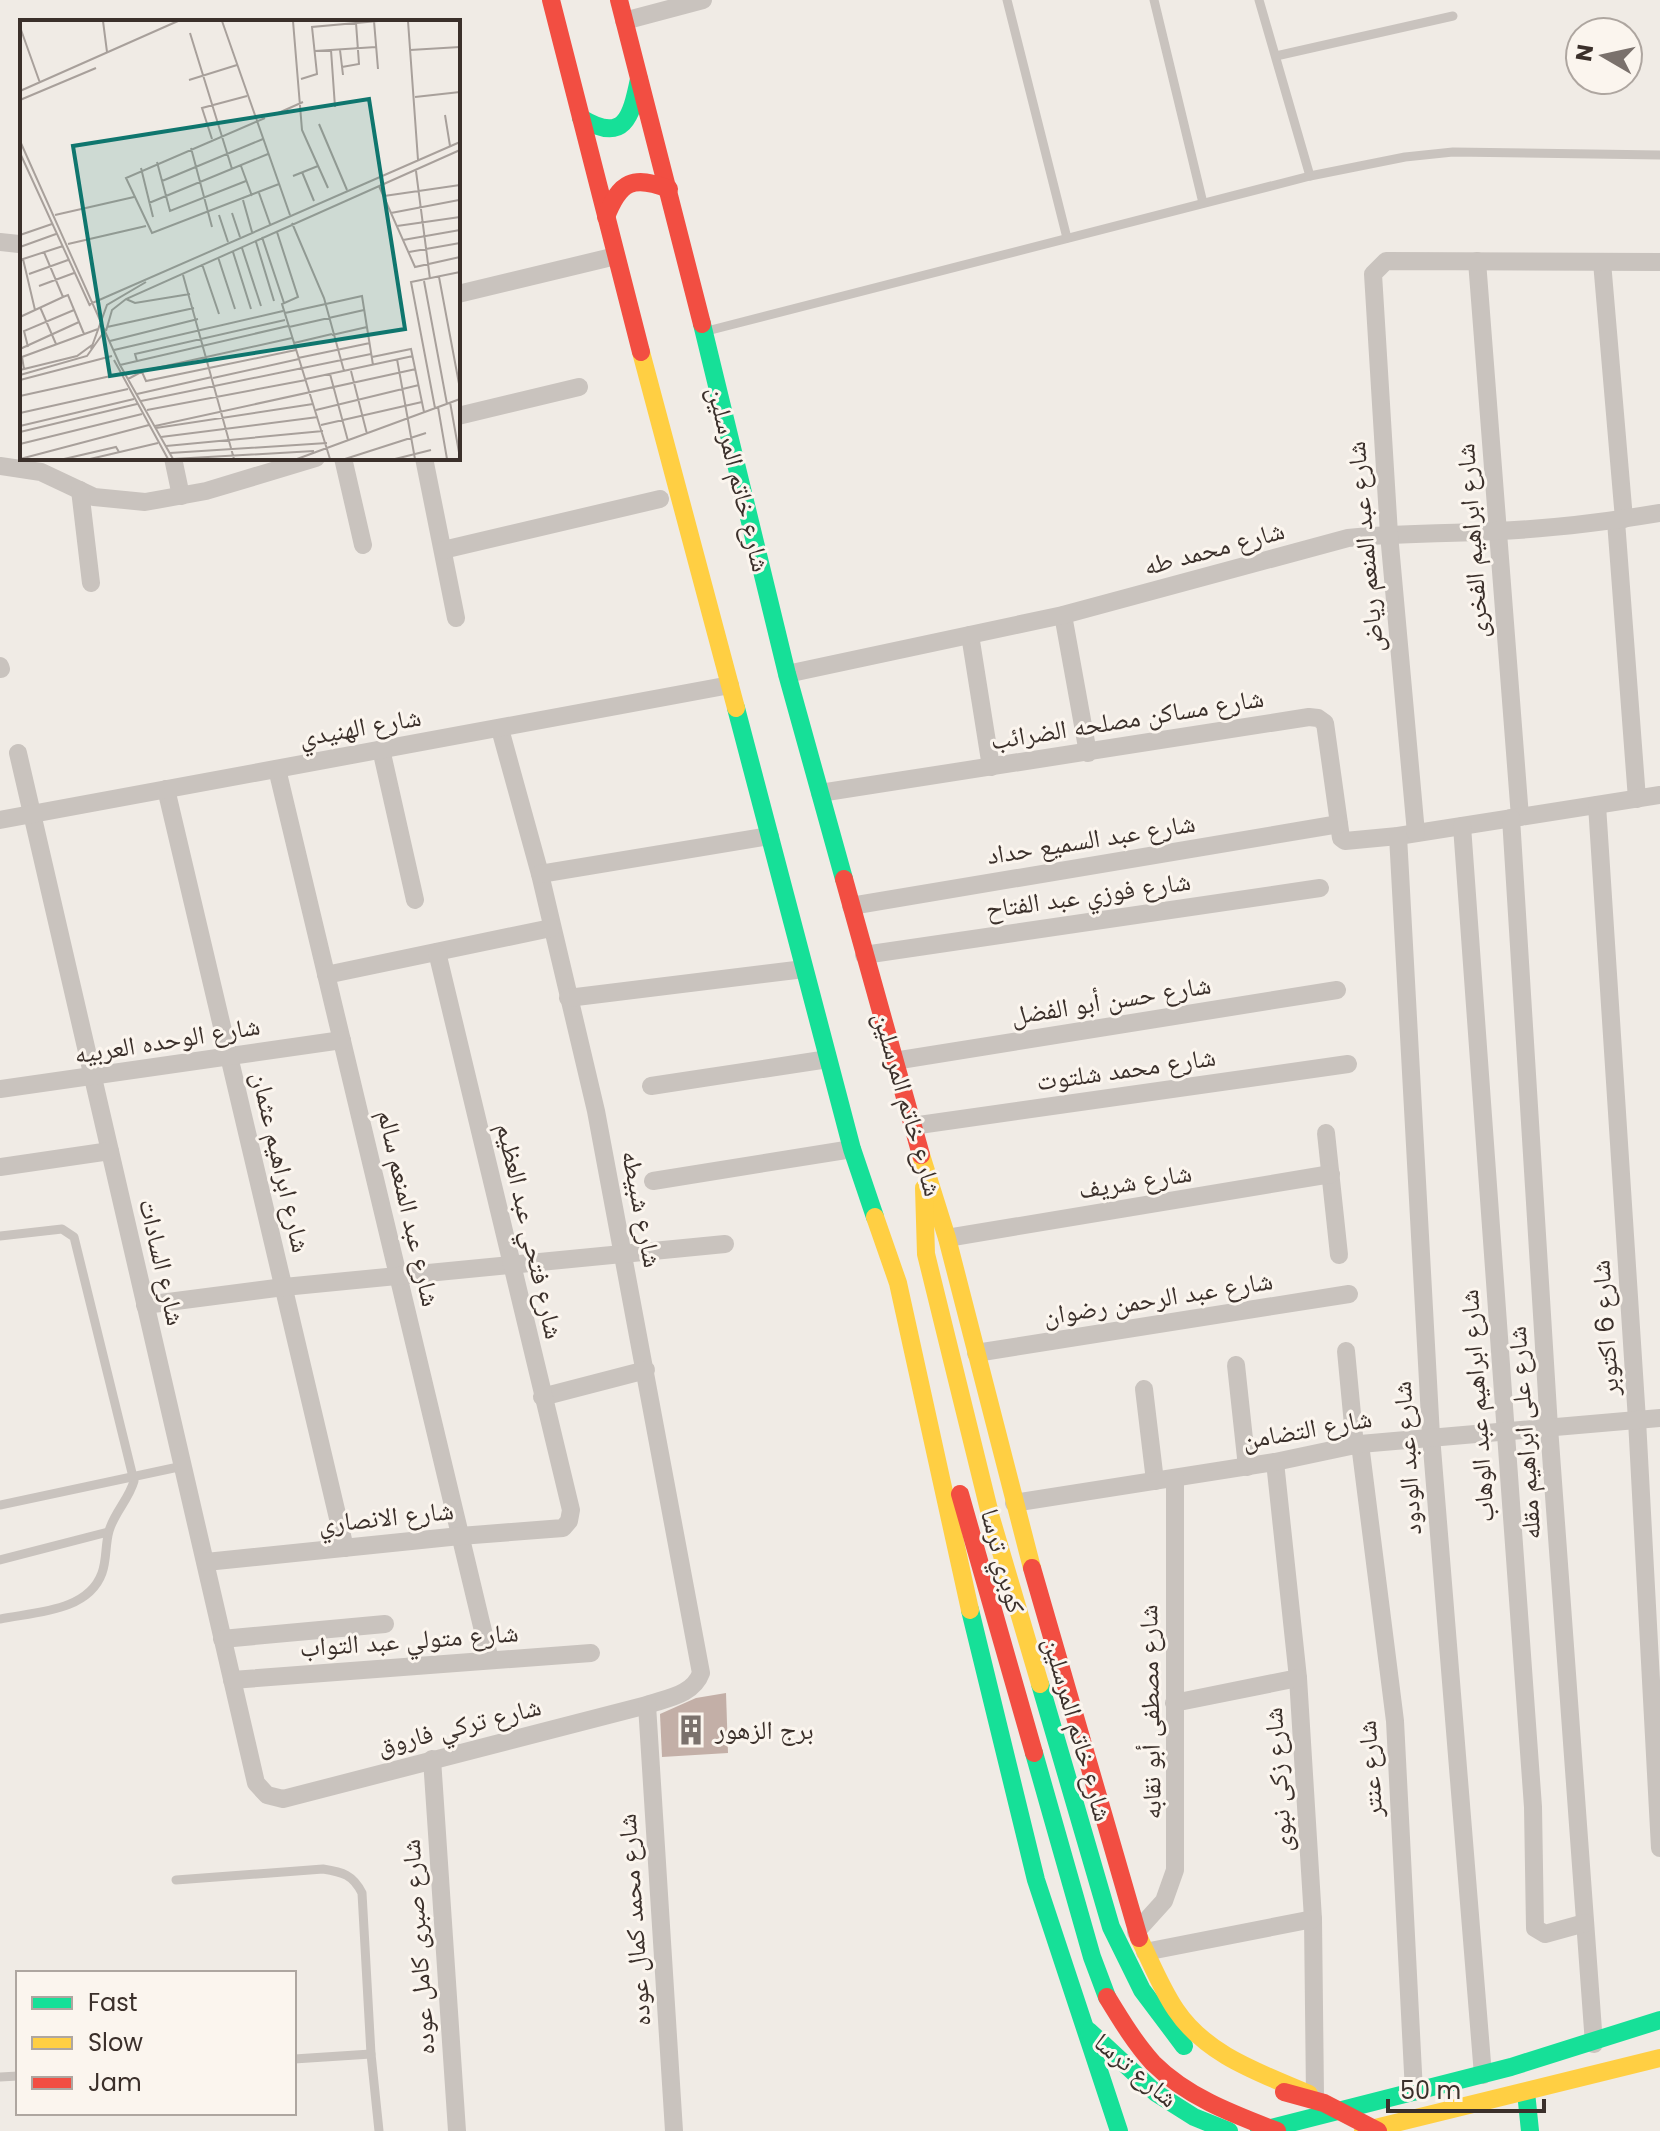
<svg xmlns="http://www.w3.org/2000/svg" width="1660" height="2131" font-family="Poppins,'Noto Naskh Arabic',sans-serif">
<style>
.building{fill:#c3afa7}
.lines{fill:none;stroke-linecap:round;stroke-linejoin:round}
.lane{stroke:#c9c3be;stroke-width:9}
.street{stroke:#c9c3be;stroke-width:18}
.fast{stroke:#16e098;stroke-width:18}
.slow{stroke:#ffcf43;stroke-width:18}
.jam{stroke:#f24e42;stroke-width:18}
.jam-bridge{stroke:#f24e42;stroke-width:18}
.labels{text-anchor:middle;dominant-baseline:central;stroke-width:6;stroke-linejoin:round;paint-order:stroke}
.street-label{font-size:26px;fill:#3b302b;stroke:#fbf5ee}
.poi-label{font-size:26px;fill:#3b302b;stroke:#fbf5ee;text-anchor:start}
.inset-road{fill:none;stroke:#a8a09b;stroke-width:2}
.view{fill:#0f766e;fill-opacity:0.15;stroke:#0f766e;stroke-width:4}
.inset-edge{fill:none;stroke:#3b302b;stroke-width:4}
</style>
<rect width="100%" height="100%" fill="#f0ebe5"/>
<path class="building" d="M 726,1693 L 728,1753 L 662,1757 L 660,1714 L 696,1698 Z"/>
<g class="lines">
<g class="lane">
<path d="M 1007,0 L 1067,238"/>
<path d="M 1154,0 L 1203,203"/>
<path d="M 1259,0 L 1310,176"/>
<path d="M 1276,56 L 1453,16"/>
<path d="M 707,331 L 1310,176 L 1405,157 L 1453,152 L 1660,155"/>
<path d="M 0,1236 L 62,1229 L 74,1237 L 134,1481 C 129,1499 114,1513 109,1531 C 105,1545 107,1559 102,1573 C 88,1612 34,1612 0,1619"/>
<path d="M 0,1505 L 183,1466"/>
<path d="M 0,1560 L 108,1532"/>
<path d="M 176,1880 L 323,1869 C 343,1872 353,1875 362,1893 L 371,2054 L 379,2131"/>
<path d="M 294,2059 L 371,2054"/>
<path d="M 0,2077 L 18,2076"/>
</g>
<g class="street">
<path d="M 624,21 L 703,0"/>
<path d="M 0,242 L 19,244"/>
<path d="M 1477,261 L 1520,817"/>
<path d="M 1602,262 L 1624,519"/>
<path d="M 458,294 L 616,256"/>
<path d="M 458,416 L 579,387"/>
<path d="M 173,458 L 181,496"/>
<path d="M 343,458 L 363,545"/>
<path d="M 424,458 L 456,618"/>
<path d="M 0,466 L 41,472 L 94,497 L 145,502 L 206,491 L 316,458"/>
<path d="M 80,490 L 91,583"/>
<path d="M 1616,521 L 1637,799"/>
<path d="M 443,550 L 660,499"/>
<path d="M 1063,615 L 1088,753"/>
<path d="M 970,635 L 991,767"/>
<path d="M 0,666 L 1,669"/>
<path d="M 787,674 L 1063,615 L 1348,538 C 1397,533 1446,534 1495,531 C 1550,529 1606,522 1660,513"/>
<path d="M 381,749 L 415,900"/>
<path d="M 18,753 L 256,1783 L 267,1795 L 283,1799 L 647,1705 C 667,1698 693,1695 701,1673 L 596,1111 L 540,874 L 500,729"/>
<path d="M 277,769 L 490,1660"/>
<path d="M 166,789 L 345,1548"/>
<path d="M 820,793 L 1309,717 L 1318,718 L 1325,723 L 1341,838 L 1345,841 L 1398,836 L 1660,795"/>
<path d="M 1597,805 L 1637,1420 L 1660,1848"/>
<path d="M 1511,818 L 1549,1427 L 1594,2044"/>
<path d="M 0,820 L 730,685"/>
<path d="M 1462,826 L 1533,1807 L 1535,1928 L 1545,1934 L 1585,1923"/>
<path d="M 1416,833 L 1389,534 L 1373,274 L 1386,261 L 1660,262"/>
<path d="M 1398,836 L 1431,1436 L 1483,2075"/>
<path d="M 540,874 L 770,836"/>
<path d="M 851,906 L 1339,824"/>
<path d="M 864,955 L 1320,888"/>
<path d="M 326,975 L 551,928"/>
<path d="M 568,998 L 804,969"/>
<path d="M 894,1061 L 1337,990"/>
<path d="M 651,1086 L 828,1059"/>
<path d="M 0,1089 L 342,1040"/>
<path d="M 912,1126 L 1348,1064"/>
<path d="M 1326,1133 L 1339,1255"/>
<path d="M 0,1167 L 110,1151"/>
<path d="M 653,1181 L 852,1149"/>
<path d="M 947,1238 L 1331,1174"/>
<path d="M 145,1305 L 284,1287 L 725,1244"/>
<path d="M 1346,1351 L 1355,1446"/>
<path d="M 976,1353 L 1349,1294"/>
<path d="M 1236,1365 L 1247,1467"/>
<path d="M 1144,1389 L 1155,1481"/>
<path d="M 542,1397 L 646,1370"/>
<path d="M 1360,1444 L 1395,1721 L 1414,2092"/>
<path d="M 1275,1462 L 1298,1678 L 1313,1919 L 1315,2096"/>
<path d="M 1014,1503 L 1275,1462 L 1360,1444 L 1660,1418"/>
<path d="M 206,1562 L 460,1536 L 563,1528 L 569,1521 L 571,1510 L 437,952"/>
<path d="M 222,1639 L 385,1624"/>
<path d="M 232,1680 L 591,1653"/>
<path d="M 1174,1703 L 1298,1678"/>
<path d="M 647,1705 L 674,2131"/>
<path d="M 432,1759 L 457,2131"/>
<path d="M 1136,1932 L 1164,1901 L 1175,1870 L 1175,1478"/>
<path d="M 1145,1952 L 1313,1919"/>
</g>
<g class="fast">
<path d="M 581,118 C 624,144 631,118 639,79"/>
<path d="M 702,324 L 787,674 L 844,879"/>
<path d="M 736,708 L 852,1149 L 875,1217"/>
<path d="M 970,1610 L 1036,1880 L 1119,2131"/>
<path d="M 1040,1684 L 1111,1927 L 1142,1990 L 1184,2046"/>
<path d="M 1034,1753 L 1092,1957 L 1107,1997"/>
<path d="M 1089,2031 L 1156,2093 L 1194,2117 L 1229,2131"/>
<path d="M 1526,2092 L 1530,2131"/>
<path d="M 1259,2131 L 1511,2067 L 1660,2020"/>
</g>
<g class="slow">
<path d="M 641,352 L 736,708"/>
<path d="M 921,1155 L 947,1238 L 1032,1568"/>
<path d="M 924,1188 L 926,1254 L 991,1518 L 1040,1684"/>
<path d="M 875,1217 L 898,1283 L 970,1610"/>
<path d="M 1139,1938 C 1151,1962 1161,1988 1176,2010 C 1207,2056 1261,2073 1309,2094"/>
<path d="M 1363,2131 L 1660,2058"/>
</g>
<g class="jam">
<path d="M 551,0 L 641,352"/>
<path d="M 619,0 L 702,324"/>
<path d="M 606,217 C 620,181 633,175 669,189"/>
<path d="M 844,879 L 921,1155"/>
<path d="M 960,1494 L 1034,1753"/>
<path d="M 1032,1568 L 1139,1938"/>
</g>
<g class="jam-bridge">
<path d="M 1107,1997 C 1121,2020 1135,2043 1153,2063 C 1187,2097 1233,2114 1277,2131"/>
<path d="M 1284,2092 L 1324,2103 L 1378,2131"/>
</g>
</g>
<defs>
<g id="building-bare" transform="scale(2.4)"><path d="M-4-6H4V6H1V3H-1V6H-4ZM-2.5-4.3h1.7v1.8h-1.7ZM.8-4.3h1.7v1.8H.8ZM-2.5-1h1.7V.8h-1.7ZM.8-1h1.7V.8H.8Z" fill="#7a716c" stroke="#fbf5ee" stroke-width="2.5" paint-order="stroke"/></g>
</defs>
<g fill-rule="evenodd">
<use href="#building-bare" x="691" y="1730"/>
</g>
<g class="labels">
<g class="street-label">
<text transform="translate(739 479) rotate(76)">شارع خاتم المرسلين</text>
<text transform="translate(1472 541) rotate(-94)">شارع ابراهيم الفخرى</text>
<text transform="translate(1365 547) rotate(-95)">شارع عبد المنعم رياض</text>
<text transform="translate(1214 548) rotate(-15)">شارع محمد طه</text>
<text transform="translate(1127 719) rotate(-9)">شارع مساكن مصلحه الضرائب</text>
<text transform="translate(360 727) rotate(-10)">شارع الهنيدي</text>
<text transform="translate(1091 839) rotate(-9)">شارع عبد السميع حداد</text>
<text transform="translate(1088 895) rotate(-8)">شارع فوزي عبد الفتاح</text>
<text transform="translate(1111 1000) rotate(-9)">شارع حسن أبو الفضل</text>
<text transform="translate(167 1040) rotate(-9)">شارع الوحده العربيه</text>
<text transform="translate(1126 1069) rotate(-8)">شارع محمد شلتوت</text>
<text transform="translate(908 1104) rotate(74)">شارع خاتم المرسلين</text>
<text transform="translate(281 1162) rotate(77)">شارع ابراهيم عثمان</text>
<text transform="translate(1135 1181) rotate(-9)">شارع شريف</text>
<text transform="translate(409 1208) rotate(77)">شارع عبد المنعم سالم</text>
<text transform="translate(642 1209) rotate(79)">شارع شبيطه</text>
<text transform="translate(530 1231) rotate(77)">شارع فتحي عبد العظيم</text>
<text transform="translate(162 1262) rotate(77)">شارع السادات</text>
<text transform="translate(1158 1298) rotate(-9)">شارع عبد الرحمن رضوان</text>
<text transform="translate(1605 1328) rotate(-94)">شارع 6 اكتوبر</text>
<text transform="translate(1477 1406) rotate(-94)">شارع ابراهيم عبد الوهاب</text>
<text transform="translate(1307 1429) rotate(-10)">شارع التضامن</text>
<text transform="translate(1524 1433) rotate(-94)">شارع على ابراهيم مقله</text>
<text transform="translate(1407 1458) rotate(-94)">شارع عبد الودود</text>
<text transform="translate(386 1517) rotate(-6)">شارع الانصاري</text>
<text transform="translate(1003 1561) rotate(75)">كوبري ترسا</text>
<text transform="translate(409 1640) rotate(-4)">شارع متولي عبد التواب</text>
<text transform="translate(1150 1712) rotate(-91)">شارع مصطفى أبو نقابه</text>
<text transform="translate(459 1726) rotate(-14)">شارع تركي فاروق</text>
<text transform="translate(1078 1729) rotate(74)">شارع خاتم المرسلين</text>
<text transform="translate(1370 1769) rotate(-94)">شارع عنتر</text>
<text transform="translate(1278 1780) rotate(-94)">شارع زكى نبوى</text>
<text transform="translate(634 1920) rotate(-94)">شارع محمد كمال عوده</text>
<text transform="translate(418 1947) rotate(-94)">شارع صبرى كامل عوده</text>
<text transform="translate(1136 2070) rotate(40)">شارع ترسا</text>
</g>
<g class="poi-label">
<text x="715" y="1730">برج الزهور</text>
</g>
</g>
<g transform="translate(20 20)">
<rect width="440" height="440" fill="#f0ebe5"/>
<path class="inset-road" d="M 83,1 L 87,32M 202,1 L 270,195M 273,1 L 282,110 L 308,168M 354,1 L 358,49M 388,1 L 398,140M 0,7 L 20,63M 170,13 L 212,149M 311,30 L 315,87M 320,30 L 323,55M 390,30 L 440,27M 295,31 L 356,27M 322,47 L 339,44 L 336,3M 281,59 L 297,54 L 292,7 L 358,1M 169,60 L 217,45M 0,71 L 158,1M 395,77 L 440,72M 0,80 L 76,48M 256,94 L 283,82M 425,95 L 430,126M 245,98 L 106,158 L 132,213 L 259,164M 299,104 L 327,170M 192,119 L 182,88 L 227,76M 0,121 L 100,345 L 153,439M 171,128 L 192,207M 0,133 L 70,286M 137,142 L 150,191 L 226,161M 221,146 L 232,176M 121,148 L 133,197M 396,151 L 410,259M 282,152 L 294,181M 273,156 L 298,146M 142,161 L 243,119M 359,166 L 395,247 L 440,237M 239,173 L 250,204M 364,176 L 440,165M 223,180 L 232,212M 129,183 L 248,134M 212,193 L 220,217M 371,193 L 439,180M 35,195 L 114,177M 199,195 L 208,222M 272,203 L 304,278 L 324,351M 377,206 L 440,197M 257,212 L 278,277 L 262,284 L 310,439M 0,215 L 32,204M 242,217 L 264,283M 383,220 L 440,210M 236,222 L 254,281M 48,224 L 126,206M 0,227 L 36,214M 222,228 L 241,286M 24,232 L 43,277M 213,232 L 231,289M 389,232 L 440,223M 198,237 L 215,289M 3,239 L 15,290M 0,240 L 43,226M 182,244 L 199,294M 9,254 L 48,240M 163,255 L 214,439M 419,257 L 440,369M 404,261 L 427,384M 19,266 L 54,253M 43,277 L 48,275 L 64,314M 106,279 L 115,283 L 170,274M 70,284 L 440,122M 20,287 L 36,324M 265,293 L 342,276 L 353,345M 0,297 L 43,277M 87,307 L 174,288M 269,307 L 344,290M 86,311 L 92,290 L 106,279 L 440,130M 312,315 L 347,307M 90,321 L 178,299M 274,323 L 312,314M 8,327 L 4,311 L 54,290M 0,329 L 59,302M 71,329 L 87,285 L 126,262M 94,330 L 263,291M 352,337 L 391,329 L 404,392M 278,338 L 350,323M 377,339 L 395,439M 94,340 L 148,439M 117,341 L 115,334 L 265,300M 100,345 L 268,306M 4,349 L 2,337 L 78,309M 0,350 L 57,336 L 72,325M 331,351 L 347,414M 122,352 L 126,361 L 276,330M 310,354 L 328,421M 0,355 L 67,336 L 86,309M 193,358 L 279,339M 108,359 L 123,351 L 272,318M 286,359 L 393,336M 0,360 L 92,336M 117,374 L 192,357M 0,376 L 100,354M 121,381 L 351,334M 430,382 L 440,438M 418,387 L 427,439M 415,388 L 391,262 L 440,252M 127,390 L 286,360M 296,390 L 399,365M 0,393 L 108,369M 301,405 L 402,382M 0,406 L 114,379M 135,406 L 396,349M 136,408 L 293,384M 0,412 L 117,384M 141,417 L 298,397M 0,424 L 122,394M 146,426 L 303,411M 150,433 L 307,423M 0,439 L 129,405M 44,439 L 96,427 L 99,432M 70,439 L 138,423M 153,439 L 294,431M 277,439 L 440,379M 325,439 L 406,413M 375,439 L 411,430"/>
<path class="view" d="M 349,79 L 385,309 L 90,356 L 53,126 Z"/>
<rect width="440" height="440" class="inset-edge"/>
</g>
<rect x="16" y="1971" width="280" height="144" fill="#fbf5ee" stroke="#aea6a0" stroke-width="2"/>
<rect x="32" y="1997" width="40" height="12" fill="#16e098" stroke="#aea6a0" stroke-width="2"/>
<text x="88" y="2011" font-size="24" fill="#3b302b">Fast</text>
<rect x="32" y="2037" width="40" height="12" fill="#ffcf43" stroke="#aea6a0" stroke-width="2"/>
<text x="88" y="2051" font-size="24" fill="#3b302b">Slow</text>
<rect x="32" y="2077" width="40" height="12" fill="#f24e42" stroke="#aea6a0" stroke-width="2"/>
<text x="88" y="2091" font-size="24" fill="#3b302b">Jam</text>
<g transform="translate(1604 56) rotate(279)"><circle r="38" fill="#fbf5ee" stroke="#aea6a0" stroke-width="2"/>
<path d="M0-6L14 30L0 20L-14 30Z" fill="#7a716c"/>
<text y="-12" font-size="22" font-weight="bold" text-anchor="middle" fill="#3b302b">N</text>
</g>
<path d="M1388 2099v12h156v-12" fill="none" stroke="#3b302b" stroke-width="4"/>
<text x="1400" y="2099" font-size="24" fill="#3b302b" stroke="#fbf5ee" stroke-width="6" paint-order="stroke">50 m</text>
</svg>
